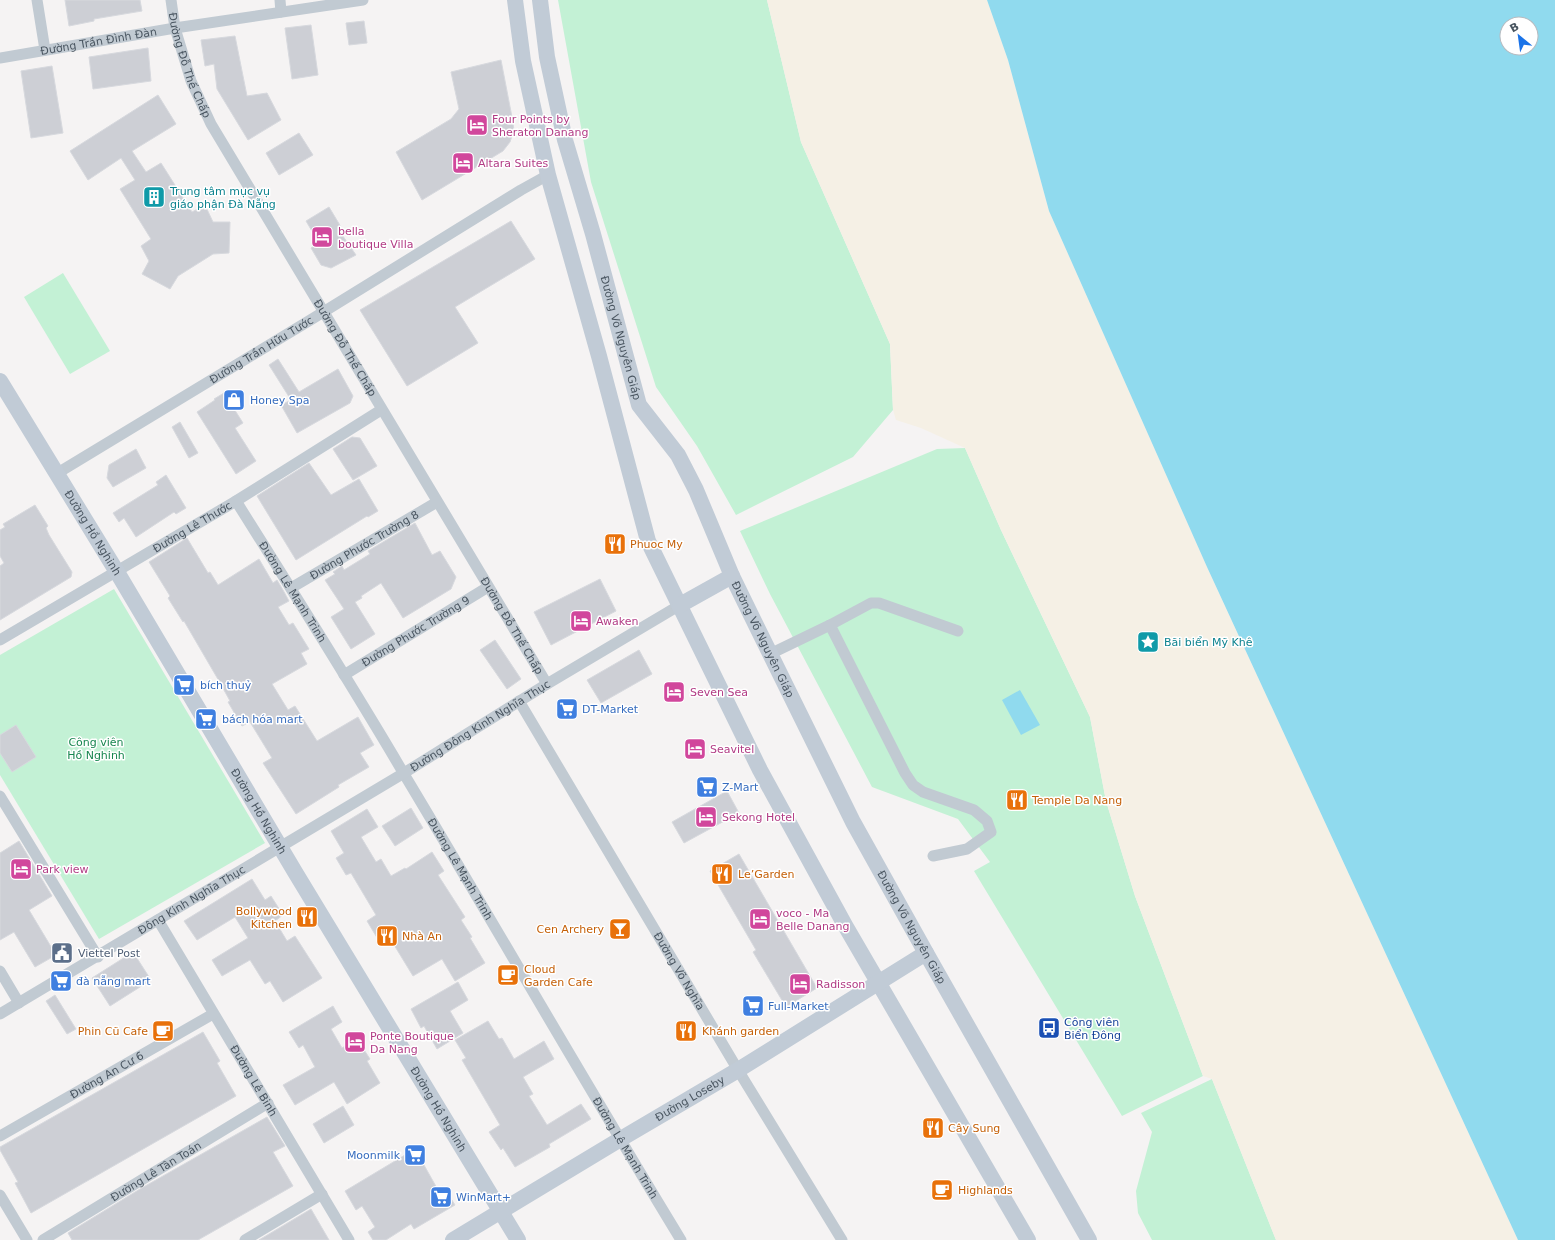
<svg xmlns="http://www.w3.org/2000/svg" width="1555" height="1240" font-family="'DejaVu Sans',sans-serif">
<style>
.green{fill:#c3f1d5}
.sand{fill:#f5f0e5}
.water{fill:#90daee;fill-rule:evenodd}
.building{fill:#cdcfd5;stroke:#d7d9de}
.lines{fill:none;stroke-linecap:round;stroke-linejoin:round}
.street{stroke:#c1cad2;stroke-width:11}
.secondary{stroke:#c1cbd6;stroke-width:16}
.labels{text-anchor:middle;dominant-baseline:central;stroke-width:3;stroke-linejoin:round;paint-order:stroke}
.street-label{font-size:11px;fill:#4a5661;stroke:#fff}
.hotel-label{font-size:11px;fill:#b23c85;stroke:#fff;text-anchor:start}
.culture-label{font-size:11px;fill:#0d838f;stroke:#fff;text-anchor:start}
.shop-label{font-size:11px;fill:#366cbe;stroke:#fff;text-anchor:start}
.food-label{font-size:11px;fill:#c56008;stroke:#fff;text-anchor:start}
.park-label{font-size:11px;fill:#17864f;stroke:#fff}
.service-label{font-size:11px;fill:#4e5e75;stroke:#fff;text-anchor:start}
.transit-label{font-size:11px;fill:#164399;stroke:#fff;text-anchor:start}
</style>
<rect width="100%" height="100%" fill="#f5f3f3"/>
<g class="green">
<path d="M 558,0 L 767,0 L 801,142 L 890,344 L 893,410 L 853,457 L 736,515 L 697,446 L 656,387 L 591,182 Z"/>
<path d="M 63,273 L 110,351 L 70,374 L 24,297 Z"/>
<path d="M 965,448 L 1001,530 L 1090,717 L 1106,801 L 1135,896 L 1203,1076 L 1122,1116 L 974,871 L 990,862 L 958,819 L 872,787 L 770,594 L 740,531 L 937,449 Z"/>
<path d="M 114,589 L 265,843 L 99,939 L 0,775 L 0,655 Z"/>
<path d="M 1212,1079 L 1276,1240 L 1152,1240 L 1138,1213 L 1136,1191 L 1152,1132 L 1141,1113 Z"/>
</g>
<path class="sand" d="M 767,0 L 987,0 L 1008,60 L 1049,211 L 1207,567 L 1518,1240 L 1276,1240 L 1212,1079 L 1203,1076 L 1135,896 L 1106,801 L 1090,717 L 1001,530 L 965,448 L 921,428 L 896,420 L 893,410 L 890,344 L 801,142 Z"/>
<g class="water">
<path d="M 987,0 L 1555,0 L 1555,1240 L 1518,1240 L 1207,567 L 1049,211 L 1008,60 ZM 1507,24 L 1531,24 L 1531,48 L 1507,48 Z"/>
<path d="M 1020,690 L 1040,725 L 1021,735 L 1002,700 Z"/>
</g>
<g class="building">
<path d="M 65,0 L 140,0 L 142,11 L 94,19 L 94,21 L 69,26 Z"/>
<path d="M 364,21 L 367,43 L 349,45 L 346,23 Z"/>
<path d="M 311,25 L 318,75 L 292,79 L 285,28 Z"/>
<path d="M 235,36 L 247,96 L 267,93 L 281,120 L 248,140 L 217,89 L 214,64 L 205,66 L 201,40 Z"/>
<path d="M 148,48 L 151,81 L 93,89 L 89,57 Z"/>
<path d="M 501,60 L 512,117 L 514,130 L 510,142 L 503,151 L 422,200 L 396,152 L 451,119 L 459,109 L 451,72 Z"/>
<path d="M 52,66 L 63,133 L 31,138 L 21,71 Z"/>
<path d="M 158,95 L 176,124 L 132,151 L 146,172 L 161,163 L 192,212 L 205,205 L 213,222 L 230,222 L 229,253 L 213,254 L 178,276 L 170,289 L 142,274 L 149,261 L 141,246 L 151,239 L 120,189 L 135,180 L 121,158 L 88,180 L 70,151 Z"/>
<path d="M 299,133 L 313,155 L 279,175 L 266,153 Z"/>
<path d="M 329,207 L 341,227 L 338,229 L 356,255 L 331,268 L 321,265 L 311,248 L 319,243 L 306,221 Z"/>
<path d="M 511,221 L 535,259 L 455,307 L 478,343 L 407,386 L 360,310 Z"/>
<path d="M 278,359 L 299,392 L 338,369 L 353,396 L 350,403 L 297,433 L 281,405 L 291,400 L 269,365 Z"/>
<path d="M 224,393 L 243,423 L 235,428 L 256,461 L 236,474 L 197,412 L 215,400 L 214,399 Z"/>
<path d="M 180,422 L 198,453 L 189,458 L 172,427 Z"/>
<path d="M 352,437 L 360,438 L 377,466 L 353,480 L 333,449 Z"/>
<path d="M 136,449 L 146,468 L 113,487 L 107,478 L 109,465 Z"/>
<path d="M 309,463 L 331,495 L 359,479 L 378,511 L 368,517 L 367,516 L 296,560 L 257,496 Z"/>
<path d="M 166,475 L 186,508 L 176,514 L 174,512 L 136,537 L 124,518 L 119,522 L 113,513 L 158,485 L 156,482 Z"/>
<path d="M 35,505 L 48,526 L 46,528 L 49,535 L 72,572 L 71,577 L 0,620 L 0,566 L 4,563 L 0,556 L 0,530 L 5,527 L 3,524 Z"/>
<path d="M 415,523 L 432,555 L 440,551 L 456,577 L 451,589 L 403,618 L 381,583 L 361,596 L 362,598 L 355,602 L 375,634 L 351,649 L 331,617 L 344,609 L 325,580 L 335,574 L 333,572 L 342,566 L 344,570 L 370,554 L 368,551 Z"/>
<path d="M 187,538 L 208,573 L 210,572 L 218,585 L 259,559 L 273,583 L 277,580 L 283,590 L 289,601 L 278,607 L 289,625 L 293,623 L 309,649 L 301,653 L 307,664 L 272,684 L 288,710 L 295,706 L 317,741 L 358,717 L 374,745 L 360,753 L 369,767 L 338,785 L 339,787 L 296,814 L 263,763 L 272,758 L 250,722 L 242,726 L 228,702 L 230,701 L 219,681 L 184,621 L 183,622 L 168,598 L 170,596 L 149,562 Z"/>
<path d="M 600,579 L 616,611 L 551,645 L 534,612 Z"/>
<path d="M 495,640 L 521,679 L 507,689 L 480,650 Z"/>
<path d="M 639,650 L 652,674 L 601,703 L 587,680 Z"/>
<path d="M 16,725 L 36,757 L 12,772 L 0,753 L 0,735 Z"/>
<path d="M 727,791 L 739,813 L 684,843 L 672,822 Z"/>
<path d="M 411,808 L 423,828 L 395,846 L 382,826 Z"/>
<path d="M 367,809 L 378,827 L 361,837 L 376,862 L 381,859 L 391,876 L 405,868 L 406,869 L 432,852 L 444,871 L 438,875 L 465,917 L 461,920 L 472,937 L 470,938 L 485,963 L 455,981 L 442,959 L 413,976 L 388,935 L 379,941 L 367,921 L 376,915 L 351,873 L 346,875 L 336,858 L 344,853 L 331,831 Z"/>
<path d="M 19,841 L 52,896 L 29,910 L 56,955 L 35,967 L 14,932 L 0,940 L 0,853 Z"/>
<path d="M 739,854 L 817,988 L 786,1007 L 753,952 L 756,950 L 710,871 Z"/>
<path d="M 252,879 L 265,900 L 271,896 L 283,915 L 275,921 L 287,941 L 295,936 L 322,978 L 283,1002 L 270,981 L 265,984 L 250,960 L 222,976 L 212,960 L 248,938 L 235,917 L 197,940 L 184,921 Z"/>
<path d="M 133,952 L 151,980 L 110,1006 L 92,978 Z"/>
<path d="M 458,982 L 468,1000 L 450,1011 L 463,1033 L 437,1049 L 424,1026 L 421,1028 L 411,1009 Z"/>
<path d="M 55,995 L 76,1029 L 67,1034 L 46,1001 Z"/>
<path d="M 333,1006 L 342,1022 L 331,1029 L 342,1048 L 357,1039 L 370,1059 L 367,1061 L 380,1083 L 347,1104 L 334,1082 L 295,1105 L 283,1085 L 315,1067 L 303,1045 L 299,1048 L 289,1032 Z"/>
<path d="M 488,1021 L 499,1039 L 502,1038 L 514,1059 L 544,1041 L 554,1059 L 523,1077 L 533,1094 L 529,1096 L 547,1125 L 581,1104 L 591,1119 L 549,1144 L 550,1147 L 515,1167 L 503,1148 L 501,1150 L 489,1132 L 500,1125 L 462,1060 L 466,1058 L 455,1040 Z"/>
<path d="M 203,1032 L 220,1061 L 217,1063 L 236,1096 L 31,1213 L 15,1183 L 18,1182 L 0,1150 L 0,1147 Z"/>
<path d="M 343,1106 L 354,1125 L 324,1143 L 313,1124 Z"/>
<path d="M 267,1117 L 285,1146 L 273,1152 L 293,1186 L 198,1240 L 72,1240 L 68,1233 L 140,1189 Z"/>
<path d="M 415,1149 L 438,1190 L 443,1186 L 455,1205 L 414,1229 L 411,1224 L 386,1240 L 373,1240 L 368,1232 L 375,1227 L 362,1206 L 356,1210 L 345,1191 Z"/>
<path d="M 311,1209 L 329,1240 L 259,1240 Z"/>
</g>
<g class="lines">
<g class="street">
<path d="M 37,0 L 45,50"/>
<path id="s1" d="M 171,0 L 175,28 L 191,81 L 211,124 L 547,684"/>
<path d="M 280,0 L 281,12"/>
<path id="s2" d="M 0,58 L 175,28 L 363,0"/>
<path id="s3" d="M 56,474 L 312,319 L 521,190 L 548,175"/>
<path id="s4" d="M 236,501 C 293,592 350,682 404,774 C 497,929 587,1086 681,1240"/>
<path id="s5" d="M 291,588 L 437,502"/>
<path d="M 830,625 L 905,773 L 913,785 L 923,792 L 974,810 L 987,821 L 991,832 L 967,849 L 933,856"/>
<path id="s6" d="M 0,640 L 236,501 L 381,410"/>
<path d="M 770,654 L 830,625 L 871,603 L 879,603 L 958,631"/>
<path id="s7" d="M 344,675 L 488,587"/>
<path id="s8" d="M 519,701 L 738,1070 L 842,1240"/>
<path d="M 0,796 L 98,957"/>
<path id="s9" d="M 158,920 L 349,1240"/>
<path d="M 0,971 L 19,1003"/>
<path id="s10" d="M 0,1014 L 404,773 L 547,684 L 680,605"/>
<path id="s11" d="M 0,1136 L 213,1014"/>
<path d="M 0,1195 L 27,1240"/>
<path id="s12" d="M 43,1240 L 268,1103"/>
<path d="M 245,1240 L 322,1194"/>
</g>
<g class="secondary">
<path d="M 515,0 L 523,61 L 548,175 L 599,356 L 648,541 L 760,770 L 846,927 L 1028,1240"/>
<path id="s13" d="M 540,0 L 547,57 L 565,140 L 593,234 L 639,405 L 678,455 L 696,490 L 732,576 L 751,615 L 853,822 L 926,953 L 1089,1240"/>
<path id="s14" d="M 0,381 L 117,572 L 295,872 L 518,1240"/>
<path d="M 680,605 L 732,576"/>
<path id="s15" d="M 453,1240 L 619,1140 L 738,1070 L 926,953"/>
</g>
</g>
<defs>
<g id="hotel-square" transform="scale(1.15)"><rect x="-9" y="-9" width="18" height="18" rx="4" fill="#d1479c" stroke="#fff"/><path d="M-6-4.5h1.5V1H6V5H4.5V3h-9V5H-6ZM-4 0a1.8 1.8 0 1 1 3.6 0ZM.5 0V-2.5h3Q6-2.5 6 0Z" fill="#fff"/></g>
<g id="building-square" transform="scale(1.15)"><rect x="-9" y="-9" width="18" height="18" rx="4" fill="#0f9aa8" stroke="#fff"/><path d="M-4-6H4V6H1V3H-1V6H-4ZM-2.5-4.3h1.7v1.8h-1.7ZM.8-4.3h1.7v1.8H.8ZM-2.5-1h1.7V.8h-1.7ZM.8-1h1.7V.8H.8Z" fill="#fff"/></g>
<g id="shop-square" transform="scale(1.15)"><rect x="-9" y="-9" width="18" height="18" rx="4" fill="#3f7fe0" stroke="#fff"/><path d="M-5-2.5h2.3a2.7 3.5 0 0 1 5.4 0H5L5.5 6h-11ZM-1.5-2.5h3a1.5 2.3 0 0 0-3 0Z" fill="#fff"/></g>
<g id="restaurant-square" transform="scale(1.15)"><rect x="-9" y="-9" width="18" height="18" rx="4" fill="#e8710a" stroke="#fff"/><path d="M-5-6h1v4h1v-4h1v4h1v-4h1v5L-1.5 .5V6h-2V.5L-5-1ZM5-6V6H3V1.5H1.5Q1.5-4 5-6Z" fill="#fff"/></g>
<g id="sight-square" transform="scale(1.15)"><rect x="-9" y="-9" width="18" height="18" rx="4" fill="#0f9aa8" stroke="#fff"/><path d="M0-6L1.8-2.2L6-1.7L2.9 1.2L3.7 5.4L0 3.3L-3.7 5.4L-2.9 1.2L-6-1.7L-1.8-2.2Z" fill="#fff"/></g>
<g id="supermarket-square" transform="scale(1.15)"><rect x="-9" y="-9" width="18" height="18" rx="4" fill="#3f7fe0" stroke="#fff"/><path d="M-6-5.5h2.5l.6 2H6L4.5 2H-2.5L-4.4-4H-6ZM-1.5 3.2a1.3 1.3 0 1 0 .1 0ZM3 3.2a1.3 1.3 0 1 0 .1 0Z" fill="#fff"/></g>
<g id="bar-square" transform="scale(1.15)"><rect x="-9" y="-9" width="18" height="18" rx="4" fill="#e8710a" stroke="#fff"/><path d="M-6-5H6L.8 .8V4.5H3.5V6h-7V4.5H-.8V.8Z" fill="#fff"/></g>
<g id="civic-square" transform="scale(1.15)"><rect x="-9" y="-9" width="18" height="18" rx="4" fill="#5c6f8a" stroke="#fff"/><path d="M-.6-6.5H3V-4.5H.6V-3L4-1V1h2V6H-6V1h2V-1L-.6-3ZM-1.2 2.5V6h2.4V2.5Z" fill="#fff"/></g>
<g id="cafe-square" transform="scale(1.15)"><rect x="-9" y="-9" width="18" height="18" rx="4" fill="#e8710a" stroke="#fff"/><path d="M-5.5-4.5H6V0H3Q3 3.5 0 3.5H-2.5Q-5.5 3.5-5.5 0ZM3-3.2v2h1.7v-2ZM-6 4.5H4V6H-6Z" fill="#fff"/></g>
<g id="bus-square" transform="scale(1.15)"><rect x="-9" y="-9" width="18" height="18" rx="4" fill="#1a4fb4" stroke="#fff"/><path d="M-5-6H5V4H4V6H2V4H-2V6H-4V4H-5ZM-3.5-4V0h7V-4ZM-3.5 1.2v1.5H-2V1.2ZM2 1.2v1.5H3.5V1.2Z" fill="#fff"/></g>
</defs>
<g fill-rule="evenodd">
<use href="#hotel-square" x="477" y="125"/>
<use href="#hotel-square" x="463" y="163"/>
<use href="#building-square" x="154" y="197"/>
<use href="#hotel-square" x="322" y="237"/>
<use href="#shop-square" x="234" y="400"/>
<use href="#restaurant-square" x="615" y="544"/>
<use href="#hotel-square" x="581" y="621"/>
<use href="#sight-square" x="1148" y="642"/>
<use href="#supermarket-square" x="184" y="685"/>
<use href="#hotel-square" x="674" y="692"/>
<use href="#supermarket-square" x="567" y="709"/>
<use href="#supermarket-square" x="206" y="719"/>
<use href="#hotel-square" x="695" y="749"/>
<use href="#supermarket-square" x="707" y="787"/>
<use href="#restaurant-square" x="1017" y="800"/>
<use href="#hotel-square" x="706" y="817"/>
<use href="#hotel-square" x="21" y="869"/>
<use href="#restaurant-square" x="722" y="874"/>
<use href="#restaurant-square" x="307" y="917"/>
<use href="#hotel-square" x="760" y="919"/>
<use href="#bar-square" x="620" y="929"/>
<use href="#restaurant-square" x="387" y="936"/>
<use href="#civic-square" x="62" y="953"/>
<use href="#cafe-square" x="508" y="975"/>
<use href="#supermarket-square" x="61" y="981"/>
<use href="#hotel-square" x="800" y="984"/>
<use href="#supermarket-square" x="753" y="1006"/>
<use href="#bus-square" x="1049" y="1028"/>
<use href="#cafe-square" x="163" y="1031"/>
<use href="#restaurant-square" x="686" y="1031"/>
<use href="#hotel-square" x="355" y="1042"/>
<use href="#restaurant-square" x="933" y="1128"/>
<use href="#supermarket-square" x="415" y="1155"/>
<use href="#cafe-square" x="942" y="1190"/>
<use href="#supermarket-square" x="441" y="1197"/>
</g>
<g class="labels">
<g class="street-label">
<text stroke="none"><textPath href="#s2" startOffset="100">Đường Trần Đình Đàn</textPath></text>
<text stroke="none"><textPath href="#s1" startOffset="68">Đường Đỗ Thế Chấp</textPath></text>
<text stroke="none"><textPath href="#s13" startOffset="348">Đường Võ Nguyên Giáp</textPath></text>
<text stroke="none"><textPath href="#s1" startOffset="392">Đường Đỗ Thế Chấp</textPath></text>
<text stroke="none"><textPath href="#s3" startOffset="240">Đường Trần Hữu Tước</textPath></text>
<text stroke="none"><textPath href="#s6" startOffset="223">Đường Lê Thước</textPath></text>
<text stroke="none"><textPath href="#s14" startOffset="178">Đường Hồ Nghinh</textPath></text>
<text stroke="none"><textPath href="#s5" startOffset="85">Đường Phước Trường 8</textPath></text>
<text stroke="none"><textPath href="#s4" startOffset="107">Đường Lê Mạnh Trinh</textPath></text>
<text stroke="none"><textPath href="#s1" startOffset="716">Đường Đỗ Thế Chấp</textPath></text>
<text stroke="none"><textPath href="#s7" startOffset="84">Đường Phước Trường 9</textPath></text>
<text stroke="none"><textPath href="#s13" startOffset="684">Đường Võ Nguyên Giáp</textPath></text>
<text stroke="none"><textPath href="#s10" startOffset="560">Đường Đông Kinh Nghĩa Thục</textPath></text>
<text stroke="none"><textPath href="#s14" startOffset="502">Đường Hồ Nghinh</textPath></text>
<text stroke="none"><textPath href="#s4" startOffset="431">Đường Lê Mạnh Trinh</textPath></text>
<text stroke="none"><textPath href="#s10" startOffset="223">Đông Kinh Nghĩa Thục</textPath></text>
<text stroke="none"><textPath href="#s13" startOffset="1008">Đường Võ Nguyên Giáp</textPath></text>
<text stroke="none"><textPath href="#s8" startOffset="314">Đường Võ Nghĩa</textPath></text>
<text stroke="none"><textPath href="#s11" startOffset="123">Đường An Cư 6</textPath></text>
<text stroke="none"><textPath href="#s9" startOffset="187">Đường Lê Binh</textPath></text>
<text stroke="none"><textPath href="#s15" startOffset="276">Đường Loseby</textPath></text>
<text stroke="none"><textPath href="#s14" startOffset="850">Đường Hồ Nghinh</textPath></text>
<text stroke="none"><textPath href="#s4" startOffset="755">Đường Lê Mạnh Trinh</textPath></text>
<text stroke="none"><textPath href="#s12" startOffset="132">Đường Lê Tân Toán</textPath></text>
</g>
<g class="hotel-label">
<text x="492" y="119">Four Points by<tspan x="492" dy="13">Sheraton Danang</tspan></text>
<text x="478" y="163">Altara Suites</text>
<text x="338" y="231">bella<tspan x="338" dy="13">boutique Villa</tspan></text>
<text x="596" y="621">Awaken</text>
<text x="690" y="692">Seven Sea</text>
<text x="710" y="749">Seavitel</text>
<text x="722" y="817">Sekong Hotel</text>
<text x="36" y="869">Park view</text>
<text x="776" y="913">voco - Ma<tspan x="776" dy="13">Belle Danang</tspan></text>
<text x="816" y="984">Radisson</text>
<text x="370" y="1036">Ponte Boutique<tspan x="370" dy="13">Da Nang</tspan></text>
</g>
<g class="culture-label">
<text x="170" y="191">Trung tâm mục vụ<tspan x="170" dy="13">giáo phận Đà Nẵng</tspan></text>
<text x="1164" y="642">Bãi biển Mỹ Khê</text>
</g>
<g class="shop-label">
<text x="250" y="400">Honey Spa</text>
<text x="200" y="685">bích thuỷ</text>
<text x="582" y="709">DT-Market</text>
<text x="222" y="719">bách hóa mart</text>
<text x="722" y="787">Z-Mart</text>
<text x="76" y="981">đà nẵng mart</text>
<text x="768" y="1006">Full-Market</text>
<text x="400" y="1155" text-anchor="end">Moonmilk</text>
<text x="456" y="1197">WinMart+</text>
</g>
<g class="food-label">
<text x="630" y="544">Phuoc My</text>
<text x="1032" y="800">Temple Da Nang</text>
<text x="738" y="874">Le’Garden</text>
<text x="292" y="911" text-anchor="end">Bollywood<tspan x="292" dy="13">Kitchen</tspan></text>
<text x="604" y="929" text-anchor="end">Cen Archery</text>
<text x="402" y="936">Nhà An</text>
<text x="524" y="969">Cloud<tspan x="524" dy="13">Garden Cafe</tspan></text>
<text x="148" y="1031" text-anchor="end">Phin Cũ Cafe</text>
<text x="702" y="1031">Khánh garden</text>
<text x="948" y="1128">Cây Sung</text>
<text x="958" y="1190">Highlands</text>
</g>
<g class="park-label">
<text x="96" y="742">Công viên<tspan x="96" dy="13">Hồ Nghinh</tspan></text>
</g>
<g class="service-label">
<text x="78" y="953">Viettel Post</text>
</g>
<g class="transit-label">
<text x="1064" y="1022">Công viên<tspan x="1064" dy="13">Biển Đông</tspan></text>
</g>
</g>
<g transform="translate(1519 36) rotate(331)"><circle r="19" fill="#ffffff" stroke="#b7bbc0"/>
<path d="M0-3L7 15L0 10L-7 15Z" fill="#1a73e8"/>
<text y="-6" font-size="11" font-weight="bold" text-anchor="middle" fill="#4a5661">B</text>
</g>
</svg>
